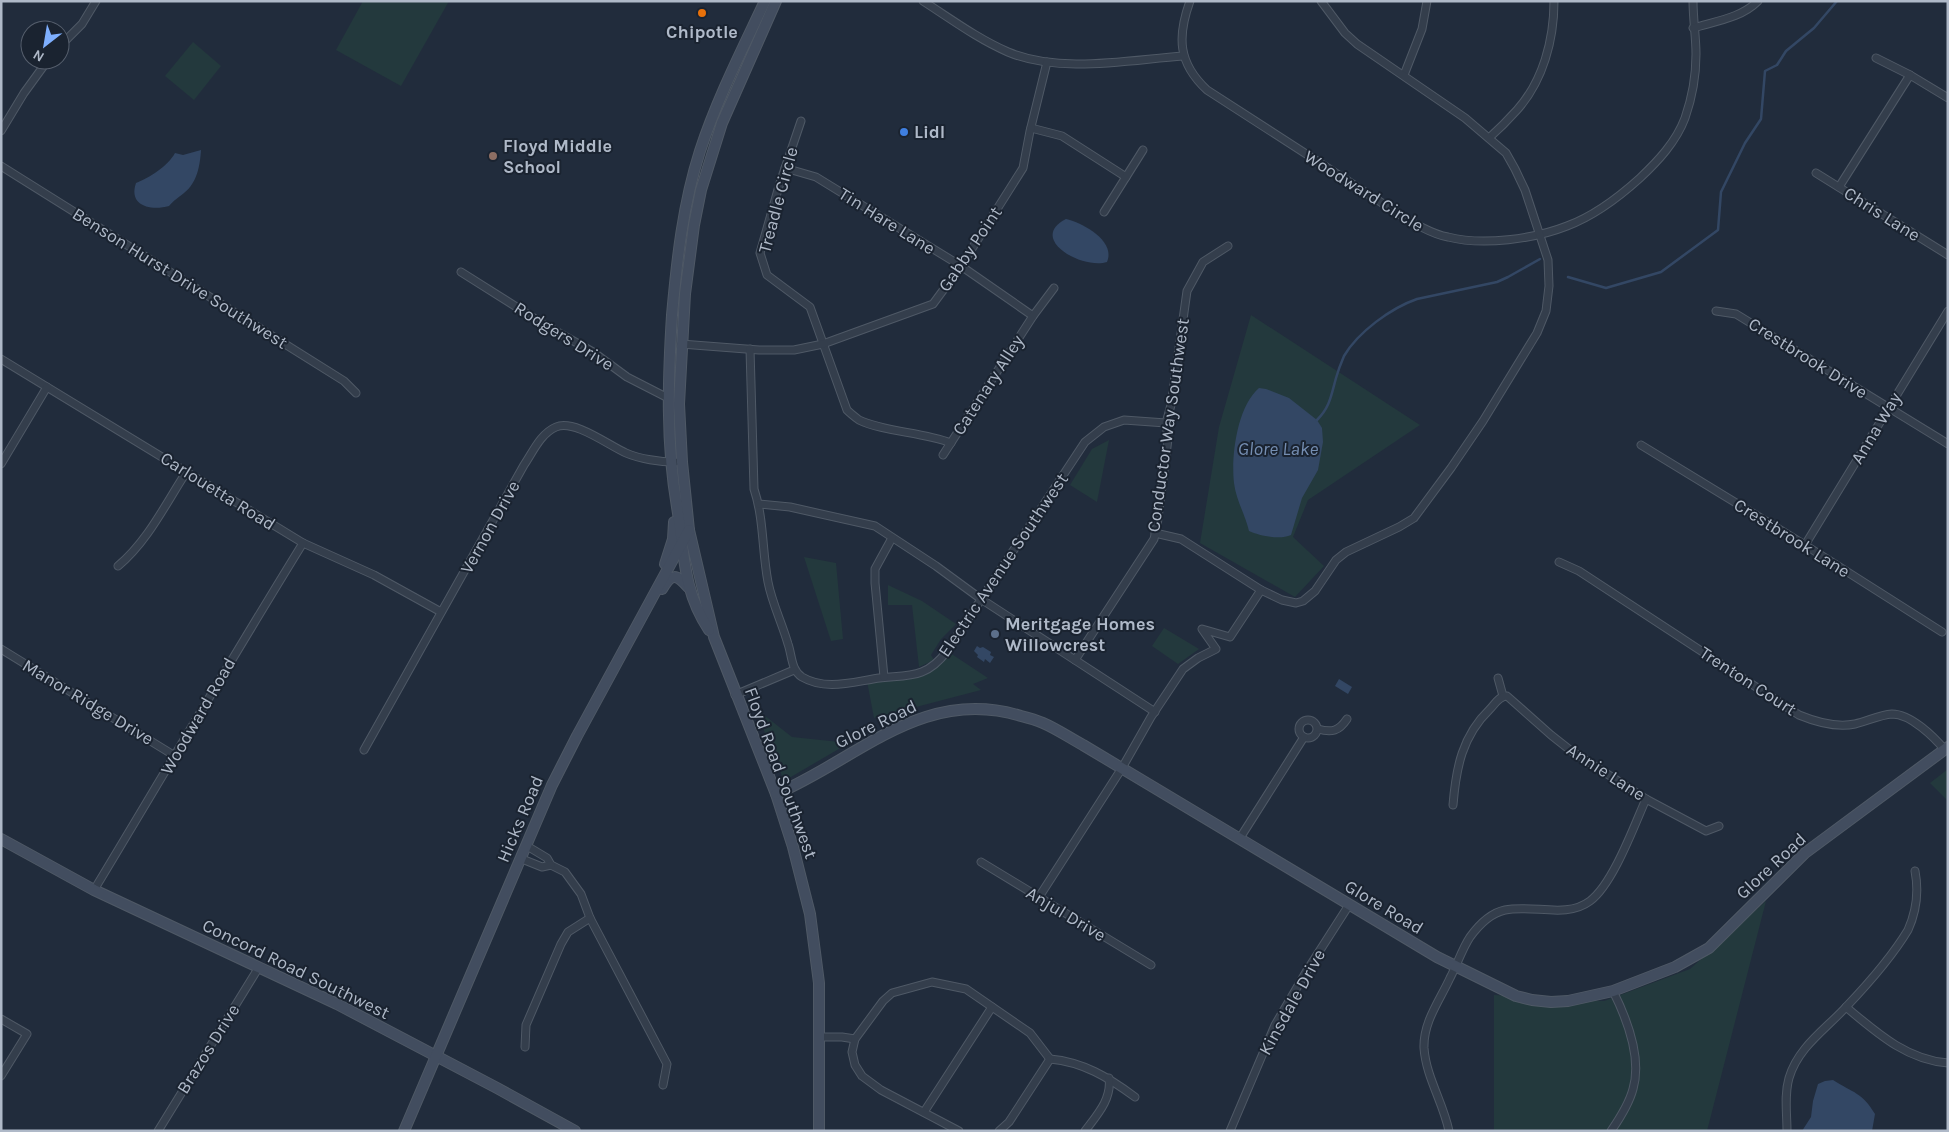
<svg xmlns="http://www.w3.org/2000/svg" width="1949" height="1132" font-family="Karla,sans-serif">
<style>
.green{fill:#23393d}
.water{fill:#334764}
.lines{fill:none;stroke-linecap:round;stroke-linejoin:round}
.stream{stroke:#334764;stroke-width:2.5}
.street-casing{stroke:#4f5966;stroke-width:9}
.secondary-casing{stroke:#4f5966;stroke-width:12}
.street{stroke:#343e4c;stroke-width:7}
.secondary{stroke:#424d5f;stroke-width:10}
.food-dot{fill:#e8710a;stroke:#1a2330;stroke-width:2}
.shop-dot{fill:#3f7fe0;stroke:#1a2330;stroke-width:2}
.education-dot{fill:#8d6e63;stroke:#1a2330;stroke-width:2}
.service-dot{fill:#5c6f8a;stroke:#1a2330;stroke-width:2}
.labels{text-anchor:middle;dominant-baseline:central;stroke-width:4;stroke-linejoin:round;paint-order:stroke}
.poi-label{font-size:18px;font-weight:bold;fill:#afb9c8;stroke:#1a2330;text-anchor:start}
.street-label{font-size:18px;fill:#afb9c8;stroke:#1a2330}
.water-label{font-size:19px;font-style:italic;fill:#758eb2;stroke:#1a2330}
</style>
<rect width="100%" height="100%" fill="#212c3c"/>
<g class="green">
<path d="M 363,1 L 449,1 L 401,86 L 336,50 Z"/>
<path d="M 193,42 L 221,66 L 194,100 L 165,76 Z"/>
<path d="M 1251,315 L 1420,425 L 1308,500 L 1293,537 L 1324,566 L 1295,597 L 1200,543 L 1219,427 Z"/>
<path d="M 1109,440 L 1097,502 L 1070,485 L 1092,449 Z"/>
<path d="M 804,557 L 836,563 L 843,639 L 831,641 Z"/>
<path d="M 888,585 L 922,601 L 956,624 L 941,639 L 931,655 L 934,660 L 919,667 L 912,605 L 888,605 Z"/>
<path d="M 1164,628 L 1199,649 L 1178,664 L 1152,646 Z"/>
<path d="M 947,651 L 988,678 L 973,684 L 981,690 L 874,718 L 867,681 L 910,675 L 940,663 Z"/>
<path d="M 755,708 L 792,737 L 849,743 L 784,781 Z"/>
<path d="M 1948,769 L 1948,801 L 1930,783 Z"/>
<path d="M 1766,901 L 1707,1131 L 1494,1131 L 1494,995 L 1604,1001 L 1690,969 Z"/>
</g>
<g class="water">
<path d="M 201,150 C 200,166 197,183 184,193 C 178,198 174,200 169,206 C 151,211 128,206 136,183 C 149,178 168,166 175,153 L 183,155 Z"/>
<path d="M 1066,219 C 1083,223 1116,241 1107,262 C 1083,270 1027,239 1066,219 Z"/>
<path d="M 1259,388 L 1266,389 L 1289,398 L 1317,420 L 1322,428 L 1323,442 L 1318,470 L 1302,498 L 1291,535 C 1280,540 1260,536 1249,531 C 1245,514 1236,500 1234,483 C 1231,456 1237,407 1259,388 Z"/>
<path d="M 977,646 L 980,648 L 983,647 L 991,652 L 990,655 L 994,657 L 990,663 L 985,659 L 984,662 L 977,657 L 978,655 L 974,651 Z"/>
<path d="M 1339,679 L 1352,687 L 1348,694 L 1335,686 Z"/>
<path d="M 1833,1080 C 1853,1093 1862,1092 1875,1114 L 1872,1131 L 1802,1131 L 1811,1117 L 1813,1101 L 1818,1084 L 1825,1081 Z"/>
</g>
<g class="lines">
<g class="stream">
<path d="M 1568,277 L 1606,288 L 1661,272 L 1718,230 L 1721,192 L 1745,143 L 1761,119 L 1765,71 L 1777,65 L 1786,51 L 1814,28 L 1837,1"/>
<path d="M 1317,420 C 1330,407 1331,396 1336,378 C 1338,371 1341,363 1344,356 C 1358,332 1391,308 1417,299 L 1497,282 L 1508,277 L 1540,259"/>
</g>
<g class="street-casing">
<g id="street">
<path d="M 923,1 C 951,19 978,39 1008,52 C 1060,74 1128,60 1183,56"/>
<path d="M 1190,1 C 1177,37 1178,63 1207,90 L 1413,223 C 1424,228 1435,235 1448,237 C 1483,246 1534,239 1567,226 C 1594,216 1619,197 1640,178 C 1658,161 1676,142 1685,118 C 1692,98 1696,75 1696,54 C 1696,37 1693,19 1693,1"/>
<path d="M 1693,28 C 1716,21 1741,18 1758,1"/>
<path d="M 60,46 L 82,24 L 96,1"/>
<path d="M 1876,58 L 1910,75 L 1948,98"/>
<path d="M 1404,75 L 1422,29 L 1427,1"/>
<path d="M 801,121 L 779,186 L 760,253 L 767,275 L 810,307 L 847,410 C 850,413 855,417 859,420 C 884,432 922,432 951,443"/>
<path d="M 1031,128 L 1062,136 L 1126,177"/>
<path d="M 1,131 L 24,93 L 48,60"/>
<path d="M 1489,138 C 1499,129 1508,120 1517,110 C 1543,81 1554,40 1554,1"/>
<path d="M 1,166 L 344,381 L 356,393"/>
<path d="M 785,168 L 816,177 L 961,266 L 1033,316"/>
<path d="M 1816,173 L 1948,255"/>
<path d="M 1839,187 L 1910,75"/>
<path d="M 1104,212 L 1143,150"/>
<path d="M 461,272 L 545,325 L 593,352 L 627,377 L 668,398"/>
<path d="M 1716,311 L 1736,314 L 1948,444"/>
<path d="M 681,344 L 759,350 L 794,350 L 823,344 L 933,304 L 961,266 L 1023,168 L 1030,131 L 1047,62"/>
<path d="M 750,349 L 754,489 C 764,519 762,551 768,582 C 772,603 782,623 788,644 C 792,655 791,670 802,677 C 824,690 849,683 873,679 C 905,674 925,681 947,651 L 1085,442 L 1104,427 L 1124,420 L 1166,423"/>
<path d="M 1,359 L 303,543 L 374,575 L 441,612"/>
<path d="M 1641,445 L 1805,545 L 1942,632"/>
<path d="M 943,455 L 1033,316 L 1054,288"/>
<path d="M 1,464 L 47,387"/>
<path d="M 759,504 L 790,507 L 875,526 L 936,566 L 981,599 L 1155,712"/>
<path d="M 1155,533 L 1181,539 L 1261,590 L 1282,600 L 1296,603 L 1303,601 L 1315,591 L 1336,560 L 1346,552 L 1399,527 L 1414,518 L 1451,468 L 1483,421 L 1537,333 L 1546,311 L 1549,286 L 1548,260 L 1525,190 L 1515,169 L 1506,153 L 1465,118 L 1357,44 L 1345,33 L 1321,1"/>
<path d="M 1805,545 L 1948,311"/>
<path d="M 1559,562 L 1579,571 L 1799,715 C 1816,722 1836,728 1855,724 C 1868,721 1879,715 1892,714 C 1911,714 1934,737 1945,750"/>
<path d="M 118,566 C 148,541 166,503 187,471"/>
<path d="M 1,649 L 175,756"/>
<path d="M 1075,660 L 1154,539 L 1157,526 L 1168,439 L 1166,423 L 1171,405 L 1187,291 L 1203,262 L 1228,246"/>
<path d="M 884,677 L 875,583 L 875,569 L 892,538"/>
<path d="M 1498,678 L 1503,696"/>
<path d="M 735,695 L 794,670"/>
<circle cx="1308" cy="729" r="9"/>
<path d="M 1318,729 C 1332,733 1339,731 1347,719"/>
<path d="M 364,750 L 524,465 C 533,452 540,434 556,427 C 574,419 608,445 626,453 C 640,459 660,462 675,462"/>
<path d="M 1453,805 C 1456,768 1462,736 1490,709 C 1495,704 1499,696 1507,696 L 1551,735 L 1570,750 L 1646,799 L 1706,831 L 1719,826"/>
<path d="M 1240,838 L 1304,737"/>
<path d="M 527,846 L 547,858 L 551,865 L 565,872 L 581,894 L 590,918 L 667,1064 L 663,1085"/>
<path d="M 522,859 L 542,867 L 551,865"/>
<path d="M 981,862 L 1151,965"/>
<path d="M 94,890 C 164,774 232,658 303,543"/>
<path d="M 1039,897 L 1122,768 L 1151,717 L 1183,669 L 1198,658 L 1216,649 L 1202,629 L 1230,637 L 1261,590"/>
<path d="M 1846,1007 C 1877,1033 1907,1060 1948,1063"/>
<path d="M 1,1019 L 27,1034 L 1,1076"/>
<path d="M 819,1037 L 842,1037 L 855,1039"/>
<path d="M 525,1047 L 526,1025 L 561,944 L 568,932 L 590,918"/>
<path d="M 1050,1059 C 1083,1062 1108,1077 1135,1097"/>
<path d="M 924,1112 L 992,1007"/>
<path d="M 158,1131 L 259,967"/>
<path d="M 959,1131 L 881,1090 L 862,1076 L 855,1065 L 852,1052 L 855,1039 L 883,1001 L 892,993 L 932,982 L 966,989 L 1030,1033 L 1050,1059"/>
<path d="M 999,1131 L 1009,1122 L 1050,1059"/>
<path d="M 1085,1131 C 1097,1115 1112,1099 1109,1078"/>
<path d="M 1230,1131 L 1275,1025 L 1306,972 L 1349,905"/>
<path d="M 1449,1131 C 1443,1102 1426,1077 1424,1048 C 1423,1022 1440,1000 1450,978 C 1457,965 1462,949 1470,937 C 1478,926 1491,913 1505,910 C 1533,904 1566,919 1590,901 C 1613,884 1634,826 1646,799"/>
<path d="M 1611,1131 C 1620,1118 1629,1104 1633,1089 C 1642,1058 1627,1019 1613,991"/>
<path d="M 1787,1131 C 1787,1113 1784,1095 1789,1078 C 1798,1047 1826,1029 1846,1007 C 1866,986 1893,955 1908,930 C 1917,910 1919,892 1915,871"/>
</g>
</g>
<g class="secondary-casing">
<g id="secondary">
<path d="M 776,1 L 722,123 L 701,190 L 694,225 L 685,294 L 679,404 L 682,462 L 689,530 L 714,637 L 776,794 L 793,847 L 810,914 L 819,983 L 819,1131"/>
<path d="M 665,564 L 673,539 L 674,522"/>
<path d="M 662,589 C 672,573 676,574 688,587"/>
<path d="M 709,630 C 682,589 685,554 677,507 C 666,443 668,379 672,315 C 677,259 683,204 700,151 C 717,99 742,50 765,1"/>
<path d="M 776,794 C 858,759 923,686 1021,716 C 1029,718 1036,720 1043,723 C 1057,729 1070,738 1083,745 L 1437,957 L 1516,996 L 1532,1000 L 1551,1002 L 1568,1001 L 1613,991 L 1675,967 L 1709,948 L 1805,853 L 1948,747"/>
<path d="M 1,839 L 94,890 L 337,1004 L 497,1088 L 575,1131"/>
<path d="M 404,1131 L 552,785 L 577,736 L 689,530"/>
</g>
</g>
<use href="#street" class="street"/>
<use href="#secondary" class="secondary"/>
</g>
<circle class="food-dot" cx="702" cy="13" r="5"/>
<circle class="shop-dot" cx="904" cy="132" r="5"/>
<circle class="education-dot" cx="493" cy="156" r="5"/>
<circle class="service-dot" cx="995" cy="634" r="5"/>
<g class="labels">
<g class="poi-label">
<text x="702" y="32" text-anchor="middle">Chipotle</text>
<text x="914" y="132">Lidl</text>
<text x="503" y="146">Floyd Middle<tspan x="503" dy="21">School</tspan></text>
<text x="1005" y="624">Meritgage Homes<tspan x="1005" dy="21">Willowcrest</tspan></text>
</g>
<g class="street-label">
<text transform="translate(1364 191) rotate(32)">Woodward Circle</text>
<text transform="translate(778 200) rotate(-75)">Treadle Circle</text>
<text transform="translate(1882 214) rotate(32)">Chris Lane</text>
<text transform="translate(887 221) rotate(32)">Tin Hare Lane</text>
<text transform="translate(970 249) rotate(-56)">Gabby Point</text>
<text transform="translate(180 278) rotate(32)">Benson Hurst Drive Southwest</text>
<text transform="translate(564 336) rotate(32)">Rodgers Drive</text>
<text transform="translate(1808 358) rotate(32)">Crestbrook Drive</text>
<text transform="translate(988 385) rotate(-57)">Catenary Alley</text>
<text transform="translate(1168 425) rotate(-82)">Conductor Way Southwest</text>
<text transform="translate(1876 428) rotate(-59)">Anna Way</text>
<text transform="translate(218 491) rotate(32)">Carlouetta Road</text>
<text transform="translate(490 527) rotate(-61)">Vernon Drive</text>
<text transform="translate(1792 538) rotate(32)">Crestbrook Lane</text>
<text transform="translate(1003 565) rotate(-56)">Electric Avenue Southwest</text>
<text transform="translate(1748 681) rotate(33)">Trenton Court</text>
<text transform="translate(88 702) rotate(31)">Manor Ridge Drive</text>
<text transform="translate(198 716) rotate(-60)">Woodward Road</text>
<text transform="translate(876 724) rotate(-26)">Glore Road</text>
<text transform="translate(1606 772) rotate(33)">Annie Lane</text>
<text transform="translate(781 773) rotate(70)">Floyd Road Southwest</text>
<text transform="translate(520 819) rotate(-67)">Hicks Road</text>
<text transform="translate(1771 866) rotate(-43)">Glore Road</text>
<text transform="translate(1384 907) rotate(31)">Glore Road</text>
<text transform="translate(1066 914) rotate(31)">Anjul Drive</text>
<text transform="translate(296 969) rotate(26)">Concord Road Southwest</text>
<text transform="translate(1292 1002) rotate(-61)">Kinsdale Drive</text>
<text transform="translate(208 1049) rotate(-58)">Brazos Drive</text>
</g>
<g class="water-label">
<text x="1278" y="449">Glore Lake</text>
</g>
</g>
<rect width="1949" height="1132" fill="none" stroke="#afb9c8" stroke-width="5"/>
<g transform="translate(45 45) rotate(211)"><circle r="24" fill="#1a2330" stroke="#565f6d"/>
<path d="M0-4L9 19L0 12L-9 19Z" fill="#7eaffe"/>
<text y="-8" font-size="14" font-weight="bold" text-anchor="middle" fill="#afb9c8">N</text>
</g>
</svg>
